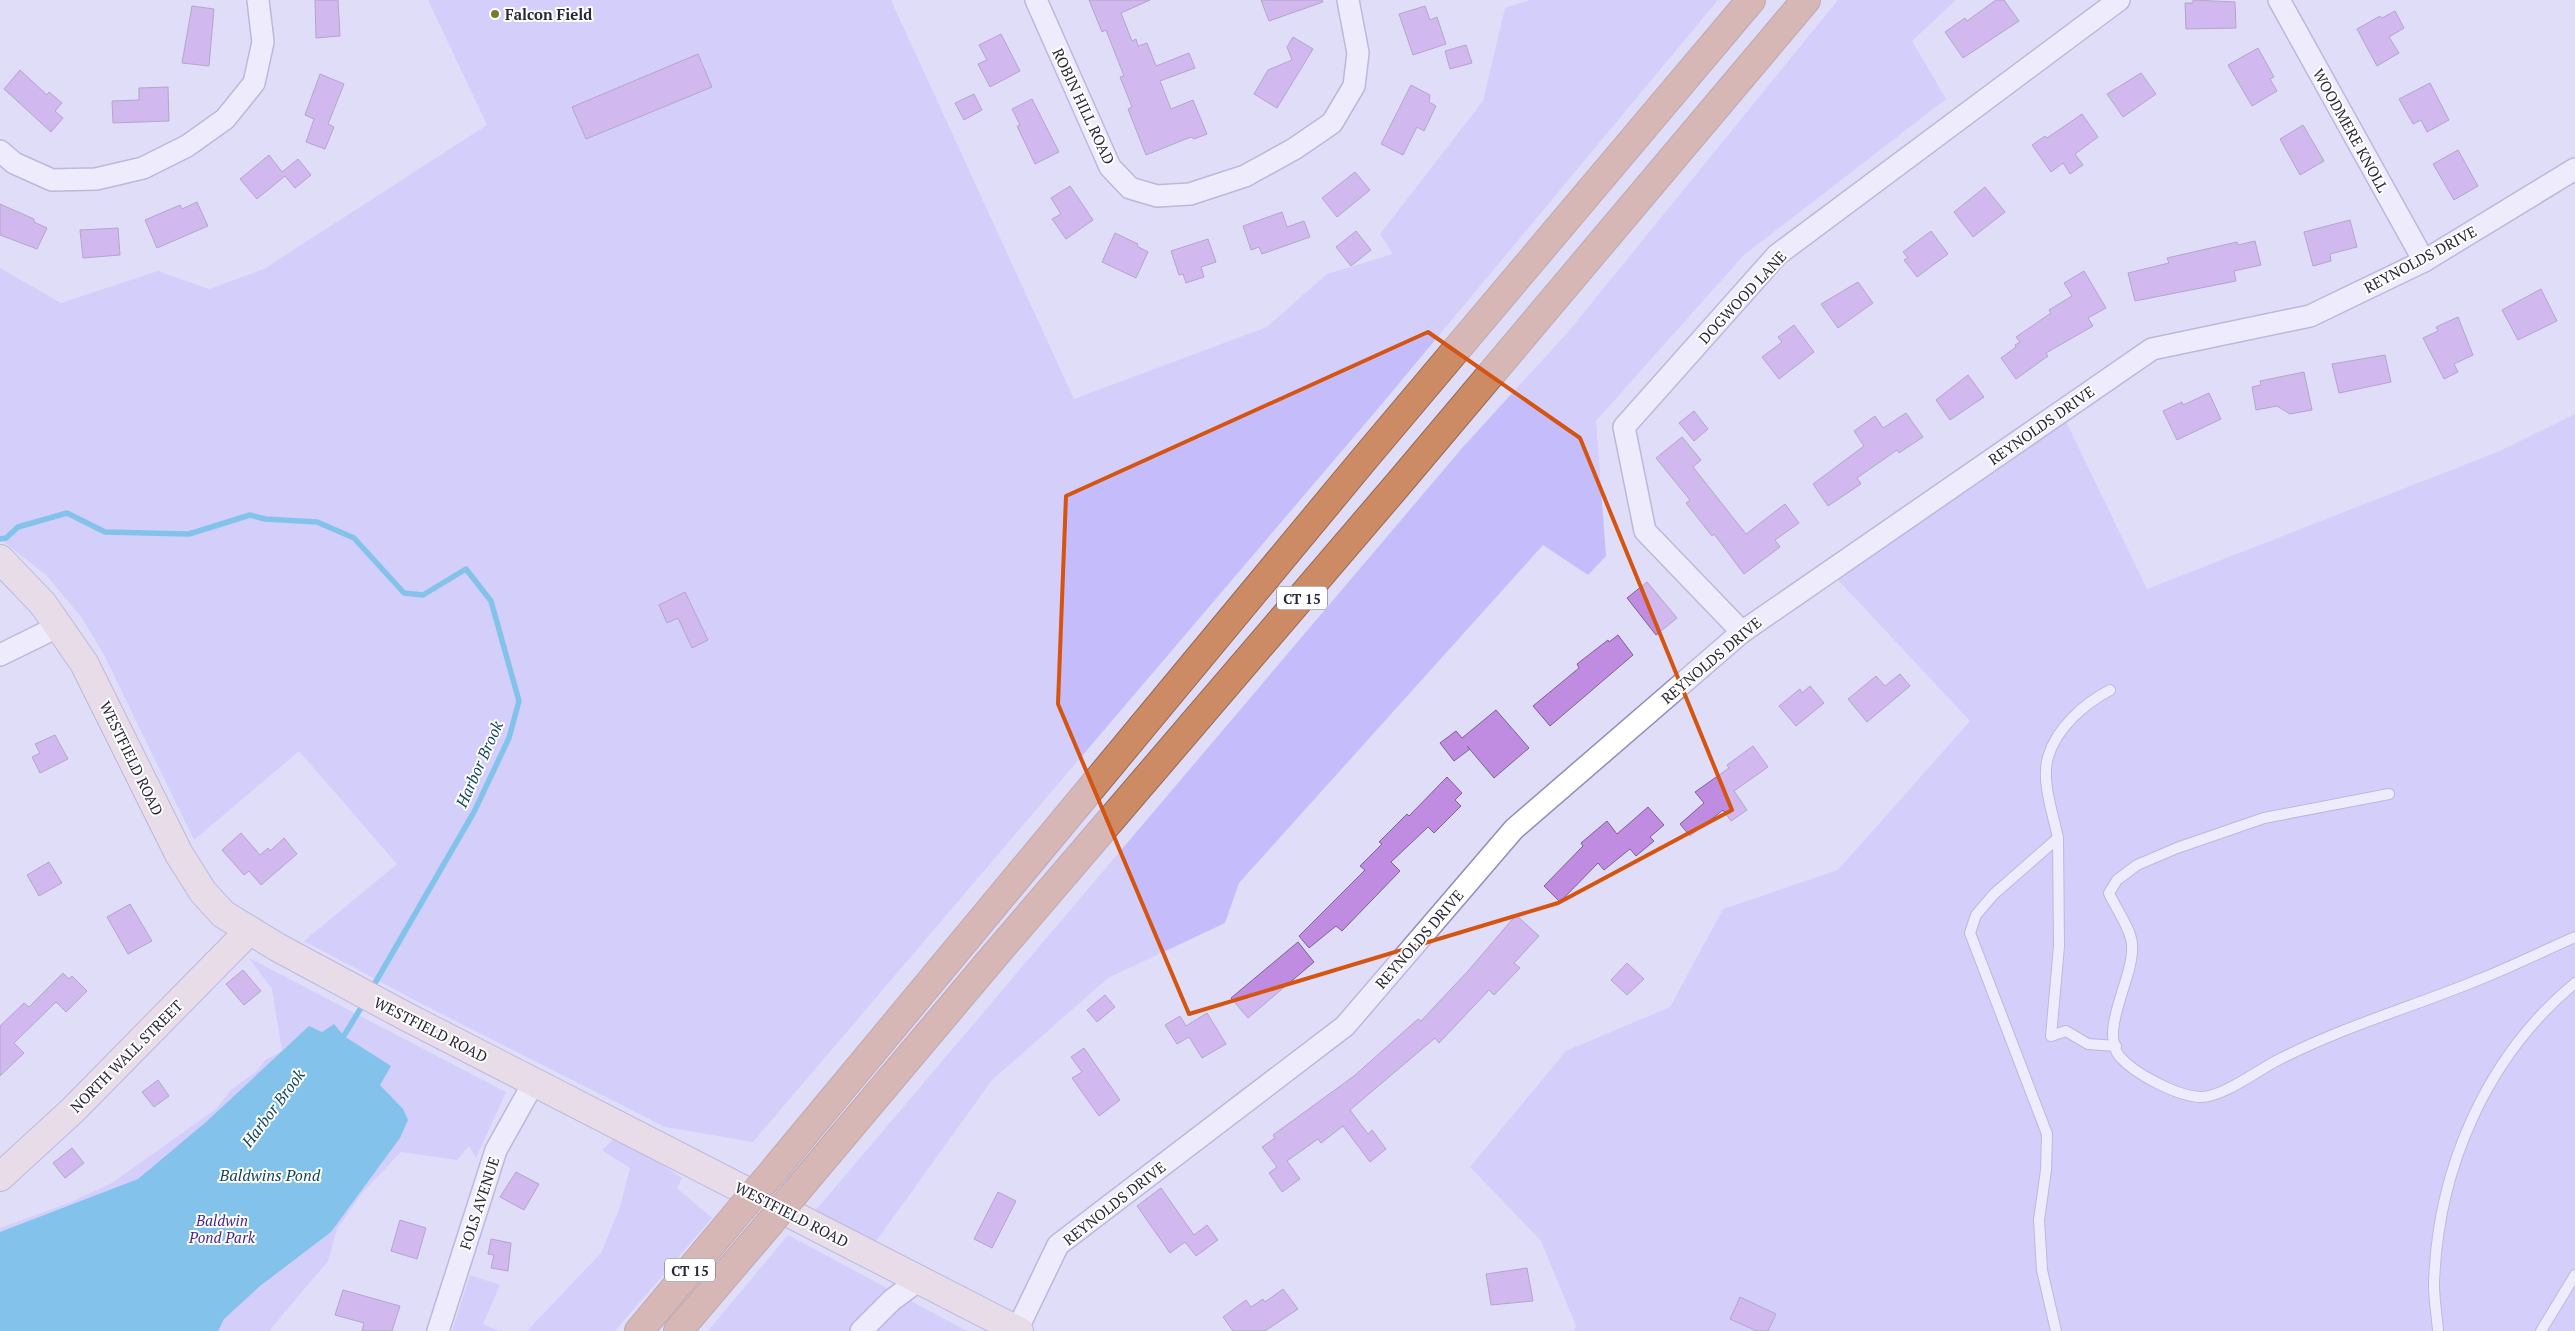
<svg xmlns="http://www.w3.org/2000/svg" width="2575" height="1331" font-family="'PT Serif',serif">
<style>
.green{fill:#c5bcfc}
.water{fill:#12a4d9}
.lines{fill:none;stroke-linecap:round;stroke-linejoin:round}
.stream{stroke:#12a4d9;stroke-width:5.5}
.building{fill:#bf8ce2;stroke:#7b658b}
.lane-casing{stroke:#928cb6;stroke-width:12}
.street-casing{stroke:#928cb6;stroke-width:24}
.secondary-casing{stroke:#928cb6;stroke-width:30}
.highway-casing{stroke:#946855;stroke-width:30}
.lane{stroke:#fff;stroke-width:10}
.street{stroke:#fff;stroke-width:21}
.secondary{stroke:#f0dcd1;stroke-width:28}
.highway{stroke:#cd8b65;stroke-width:28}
.highway-bridge-casing{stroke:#946855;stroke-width:30;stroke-linecap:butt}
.highway-bridge{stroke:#cd8b65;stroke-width:28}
.marked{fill:none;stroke:#d55410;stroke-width:4;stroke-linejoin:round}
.poi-dot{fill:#7a7c25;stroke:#fff;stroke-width:2}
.labels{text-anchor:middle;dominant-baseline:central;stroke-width:4;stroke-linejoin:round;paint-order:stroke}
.shield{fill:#fff;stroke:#696874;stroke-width:1}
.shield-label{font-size:14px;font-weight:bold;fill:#292738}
.poi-label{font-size:15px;font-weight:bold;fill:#292738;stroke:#fff;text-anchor:start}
.street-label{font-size:15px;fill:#292738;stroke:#fff}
.park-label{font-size:15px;font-style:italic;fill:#472690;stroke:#fff}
.water-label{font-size:16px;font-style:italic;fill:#11465c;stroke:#fff}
</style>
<rect width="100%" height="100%" fill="#e0ddf9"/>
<g class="green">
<path d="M 428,0 L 891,0 L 1074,399 L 1267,327 L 1327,274 L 1393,254 L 1380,234 L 1483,101 L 1505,8 L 1530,0 L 1718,0 L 1381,405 L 753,1142 L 665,1127 L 418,1002 L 304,941 L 397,864 L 299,751 L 194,840 L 104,655 L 82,618 L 46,575 L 0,539 L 0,268 L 61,303 L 158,271 L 209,289 L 264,269 L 487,125 Z"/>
<path d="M 1838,0 L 1956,0 L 1912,41 L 1946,99 L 1744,255 L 1596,421 L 1606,556 L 1588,575 L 1543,545 L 1239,883 L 1225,923 L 1108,978 L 992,1080 L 874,1244 L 815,1211 L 1463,447 L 1568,332 Z"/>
<path d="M 2059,407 L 2147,589 L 2500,451 L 2575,414 L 2575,1331 L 1574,1331 L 1576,1326 L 1541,1241 L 1470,1167 L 1566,1051 L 1670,1007 L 1723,909 L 1838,870 L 1970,721 L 1824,565 Z"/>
<path d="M 249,958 L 506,1092 L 476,1158 L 469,1146 L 457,1160 L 401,1152 L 363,1192 L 337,1229 L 328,1261 L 269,1331 L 0,1331 L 0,1228 L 71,1202 L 112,1183 L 216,1109 L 231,1090 L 257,1071 L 265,1060 L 282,1051 L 272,989 Z"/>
<path d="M 618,1135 L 682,1178 L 677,1188 L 712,1218 L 615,1331 L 527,1331 L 601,1253 L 620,1207 L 630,1168 L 602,1150 Z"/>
<path d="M 788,1235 L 967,1331 L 708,1331 Z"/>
<path d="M 470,1275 L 500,1285 L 483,1324 L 499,1331 L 452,1331 Z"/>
</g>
<path class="water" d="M 334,1024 L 344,1036 L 391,1066 L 380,1085 L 403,1109 L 408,1120 L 400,1138 L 331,1232 L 260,1286 L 224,1319 L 218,1331 L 0,1331 L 0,1232 L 138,1179 L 206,1122 L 309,1026 L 322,1032 Z"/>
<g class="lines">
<g class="stream">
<path d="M 0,539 L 6,538 L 18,527 L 67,513 L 105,532 L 189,534 L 250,515 L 265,519 L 317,522 L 354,538 L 404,593 L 423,595 L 466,569 L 491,601 L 519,701 L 509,738 L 474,812 L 371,990"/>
<path d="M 340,1042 L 364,1003"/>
</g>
</g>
<g class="building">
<path d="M 315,0 L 338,0 L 340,36 L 316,38 Z"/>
<path d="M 1089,0 L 1150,0 L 1121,13 L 1132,41 L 1136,39 L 1138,46 L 1147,43 L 1156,66 L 1189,53 L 1195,68 L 1160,81 L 1171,109 L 1193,100 L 1207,134 L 1194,139 L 1191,137 L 1146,155 L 1128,109 L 1132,107 L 1120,77 L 1124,76 L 1106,30 L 1102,32 Z"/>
<path d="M 1261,0 L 1322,0 L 1323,2 L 1269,21 Z"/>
<path d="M 1996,0 L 2004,0 L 2019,21 L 1963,58 L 1945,32 L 1965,18 L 1967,21 Z"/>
<path d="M 2193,0 L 2235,2 L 2236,28 L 2186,29 L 2185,3 L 2193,3 Z"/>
<path d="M 192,6 L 214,9 L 209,66 L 182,63 Z"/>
<path d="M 1425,6 L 1430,20 L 1437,17 L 1446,44 L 1413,55 L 1399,14 Z"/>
<path d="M 2395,11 L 2404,28 L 2389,37 L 2399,53 L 2377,66 L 2357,29 L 2380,16 L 2382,18 Z"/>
<path d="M 1001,34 L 1020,71 L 990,87 L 978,64 L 987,60 L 979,45 Z"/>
<path d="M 1293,37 L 1313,49 L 1277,108 L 1254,94 L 1268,70 L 1292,60 L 1287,47 Z"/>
<path d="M 1466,45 L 1472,63 L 1450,69 L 1445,51 Z"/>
<path d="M 2258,48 L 2274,77 L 2270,79 L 2277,91 L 2252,106 L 2228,65 Z"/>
<path d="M 698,54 L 712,87 L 586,139 L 572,107 Z"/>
<path d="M 20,70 L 47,95 L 49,92 L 62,103 L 55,111 L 63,118 L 51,132 L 4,89 Z"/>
<path d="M 2141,73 L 2156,94 L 2123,117 L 2107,94 Z"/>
<path d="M 320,74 L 344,84 L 328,124 L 334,127 L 325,149 L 306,142 L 314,119 L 305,115 Z"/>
<path d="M 2430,83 L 2449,120 L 2427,132 L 2421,120 L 2413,124 L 2399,99 Z"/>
<path d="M 1411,85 L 1430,95 L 1429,102 L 1436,106 L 1424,131 L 1417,127 L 1403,155 L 1381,144 Z"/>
<path d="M 168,87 L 169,121 L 113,123 L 112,101 L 139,100 L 139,88 Z"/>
<path d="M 974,94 L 982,110 L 964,120 L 955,103 Z"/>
<path d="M 1032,99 L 1059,152 L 1035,164 L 1017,126 L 1020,125 L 1012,109 Z"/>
<path d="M 2082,114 L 2098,137 L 2075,154 L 2083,165 L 2070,174 L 2063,163 L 2051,172 L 2032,145 L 2045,136 L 2047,138 Z"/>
<path d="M 2303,125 L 2324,161 L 2300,175 L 2280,139 Z"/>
<path d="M 2458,150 L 2478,186 L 2454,200 L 2433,164 Z"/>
<path d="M 269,155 L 282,172 L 298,159 L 311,175 L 295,188 L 285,176 L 257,199 L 240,179 Z"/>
<path d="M 1355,172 L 1370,190 L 1337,217 L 1322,198 Z"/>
<path d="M 1070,186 L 1093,220 L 1066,239 L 1052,219 L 1061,214 L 1051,198 Z"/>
<path d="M 1985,187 L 2005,212 L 1973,237 L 1954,212 Z"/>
<path d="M 197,202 L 208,226 L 157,248 L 145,220 L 180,205 L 182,209 Z"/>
<path d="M 0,204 L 34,219 L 34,222 L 47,228 L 37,249 L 0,235 Z"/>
<path d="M 1282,212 L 1287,227 L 1304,221 L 1310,237 L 1262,254 L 1259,247 L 1251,250 L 1243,226 Z"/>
<path d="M 2350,220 L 2357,247 L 2330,254 L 2331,261 L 2313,266 L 2304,232 Z"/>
<path d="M 118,228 L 120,255 L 83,258 L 80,230 Z"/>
<path d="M 1356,231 L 1371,250 L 1351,266 L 1336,247 Z"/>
<path d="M 1931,231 L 1948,254 L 1917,277 L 1904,260 L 1908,258 L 1903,252 Z"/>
<path d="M 1115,233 L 1138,244 L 1137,246 L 1148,252 L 1136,278 L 1102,262 Z"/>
<path d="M 1208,239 L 1216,262 L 1201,267 L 1204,277 L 1186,283 L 1183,274 L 1179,275 L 1171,251 Z"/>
<path d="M 2255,241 L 2261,265 L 2234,271 L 2236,281 L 2135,301 L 2128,273 L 2169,263 L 2167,258 L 2237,242 L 2238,245 Z"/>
<path d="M 2084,271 L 2106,308 L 2088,318 L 2093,326 L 2046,353 L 2048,356 L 2016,379 L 2001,358 L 2016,347 L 2015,345 L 2020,342 L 2016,337 L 2051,313 L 2049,310 L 2072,296 L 2064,283 Z"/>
<path d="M 1858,282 L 1873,303 L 1838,328 L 1821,304 Z"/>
<path d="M 2541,289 L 2557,321 L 2518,340 L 2502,310 Z"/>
<path d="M 2458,317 L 2473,355 L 2454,364 L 2458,372 L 2444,379 L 2423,338 L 2438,331 L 2436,327 Z"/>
<path d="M 1794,325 L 1814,352 L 1779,379 L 1762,357 L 1782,342 L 1778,337 Z"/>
<path d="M 2385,355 L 2391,382 L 2339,393 L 2332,364 Z"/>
<path d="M 2304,372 L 2312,410 L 2290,414 L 2277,406 L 2256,410 L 2252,387 L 2261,385 L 2260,381 Z"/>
<path d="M 1968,375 L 1984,397 L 1950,420 L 1936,400 Z"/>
<path d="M 2209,393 L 2221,419 L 2177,440 L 2163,411 L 2182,402 L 2183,405 Z"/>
<path d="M 1694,411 L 1708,429 L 1694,441 L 1679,423 Z"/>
<path d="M 1906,413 L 1923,437 L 1899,453 L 1897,450 L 1857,478 L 1861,484 L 1828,506 L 1813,484 L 1864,446 L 1854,431 L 1875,416 L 1883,428 Z"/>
<path d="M 1682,437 L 1701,460 L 1693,467 L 1746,534 L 1785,504 L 1799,523 L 1775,540 L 1780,547 L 1744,574 L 1714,534 L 1712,536 L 1686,503 L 1690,500 L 1656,458 Z"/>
<path d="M 1647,582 L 1677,618 L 1656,635 L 1627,598 Z"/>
<path d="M 685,592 L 708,640 L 692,648 L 678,618 L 667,623 L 659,605 Z"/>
<path d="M 1618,635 L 1633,655 L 1550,726 L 1533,706 L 1579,668 L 1577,664 L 1608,640 L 1609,642 Z"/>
<path d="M 1900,674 L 1910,686 L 1867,722 L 1848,699 L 1876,676 L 1885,686 Z"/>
<path d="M 1810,686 L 1824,703 L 1796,726 L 1779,706 L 1800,689 L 1802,693 Z"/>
<path d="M 1496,710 L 1529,748 L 1494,778 L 1467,746 L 1470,749 L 1454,761 L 1440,743 L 1456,731 L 1462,738 Z"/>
<path d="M 55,735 L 68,759 L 40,773 L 32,757 L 40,753 L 35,744 Z"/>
<path d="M 1753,746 L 1768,767 L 1734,791 L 1747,810 L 1731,821 L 1723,810 L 1690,836 L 1680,824 L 1704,803 L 1695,792 L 1729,768 L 1727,765 Z"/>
<path d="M 1447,777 L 1462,793 L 1455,800 L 1461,806 L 1434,833 L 1428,827 L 1391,862 L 1400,871 L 1342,931 L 1336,926 L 1309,948 L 1299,936 L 1365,870 L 1360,866 L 1382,844 L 1379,842 L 1407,814 L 1409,816 Z"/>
<path d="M 1648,807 L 1664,825 L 1650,837 L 1654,841 L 1636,856 L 1630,849 L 1604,870 L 1598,863 L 1560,902 L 1544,886 L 1583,846 L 1581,843 L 1607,821 L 1617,834 Z"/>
<path d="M 241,833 L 260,855 L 268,848 L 270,851 L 284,838 L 297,854 L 261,885 L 249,871 L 244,875 L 222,850 Z"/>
<path d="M 49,862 L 62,883 L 39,896 L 27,875 Z"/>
<path d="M 130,904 L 152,941 L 128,954 L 107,917 Z"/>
<path d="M 1516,915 L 1539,936 L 1514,963 L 1520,968 L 1494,995 L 1489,990 L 1439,1043 L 1435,1038 L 1350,1110 L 1368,1134 L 1372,1130 L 1386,1149 L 1370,1162 L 1343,1126 L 1321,1143 L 1318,1139 L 1287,1161 L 1300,1179 L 1282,1192 L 1269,1173 L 1277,1167 L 1262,1147 L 1275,1138 L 1273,1135 L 1354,1076 L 1418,1019 L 1421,1021 L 1468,971 Z"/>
<path d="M 1298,942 L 1314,962 L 1248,1018 L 1231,998 Z"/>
<path d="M 1627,963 L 1644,979 L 1627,995 L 1611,980 Z"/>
<path d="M 243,970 L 261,991 L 244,1005 L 226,984 Z"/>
<path d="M 63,973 L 69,979 L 72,976 L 87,991 L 66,1012 L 56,1002 L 14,1043 L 24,1053 L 0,1076 L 0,1026 L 24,1003 L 29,1007 Z"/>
<path d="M 1105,995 L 1115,1007 L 1097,1022 L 1087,1010 Z"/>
<path d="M 1207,1013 L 1226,1044 L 1202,1058 L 1189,1037 L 1177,1044 L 1165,1025 L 1180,1016 L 1186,1026 Z"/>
<path d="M 1084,1048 L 1120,1100 L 1099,1116 L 1072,1078 L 1082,1072 L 1071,1057 Z"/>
<path d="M 158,1080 L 169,1096 L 154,1107 L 142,1092 Z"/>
<path d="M 72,1148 L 84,1163 L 65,1178 L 53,1163 Z"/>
<path d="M 516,1172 L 539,1184 L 524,1210 L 500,1197 Z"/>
<path d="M 1161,1188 L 1194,1235 L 1207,1225 L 1218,1240 L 1196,1256 L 1185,1242 L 1170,1253 L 1137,1206 Z"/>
<path d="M 998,1192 L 1016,1201 L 992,1248 L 974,1239 Z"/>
<path d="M 400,1220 L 426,1228 L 417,1259 L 391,1251 Z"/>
<path d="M 491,1239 L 511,1243 L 508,1271 L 491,1268 L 494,1255 L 488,1254 Z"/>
<path d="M 1527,1268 L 1533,1301 L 1491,1305 L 1486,1274 Z"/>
<path d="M 1283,1289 L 1298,1309 L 1265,1331 L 1233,1331 L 1223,1317 L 1246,1300 L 1251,1307 L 1263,1299 L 1265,1302 Z"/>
<path d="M 343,1290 L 400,1306 L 392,1331 L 362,1331 L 364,1323 L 335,1315 Z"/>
<path d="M 1740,1297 L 1776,1314 L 1768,1331 L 1757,1331 L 1730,1319 Z"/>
</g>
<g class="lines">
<g class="lane-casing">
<g id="lane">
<path d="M 2389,794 L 2264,818 L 2177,848 L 2137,865 L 2117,880 L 2109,893 C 2116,909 2131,929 2132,944 C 2135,977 2098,1030 2120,1057 C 2135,1074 2177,1096 2200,1097 C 2222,1098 2258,1070 2278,1060 C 2342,1027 2412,1007 2478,980 C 2511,967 2543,951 2575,937"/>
<path d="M 2058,838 L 2059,946 L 2051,1036 L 2066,1031 L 2088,1044 L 2116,1046"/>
<path d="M 2056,1331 L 2042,1270 L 2039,1220 L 2046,1170 L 2047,1134 L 1970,933 L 1976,915 L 1994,894 L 2058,838 C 2053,813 2041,782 2048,757 C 2057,727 2084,704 2110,690"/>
<path d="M 2438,1331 C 2437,1316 2434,1300 2434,1285 C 2437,1170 2486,1057 2575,983"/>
<path d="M 2541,1331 L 2575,1275"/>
</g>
</g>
<g class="street-casing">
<g id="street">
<path d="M 1036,0 L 1110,167 L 1130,188 L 1157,196 L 1190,194 L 1245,176 L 1294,149 L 1332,123 L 1354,86 L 1358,53 L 1348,0"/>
<path d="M 2279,0 L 2424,261"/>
<path d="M 0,151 L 14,163 L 52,180 L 96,179 L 143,168 L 187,146 L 225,119 L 254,83 L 263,42 L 258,0"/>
<path d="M 1742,632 L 1645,531 L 1624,427 L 1777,255 L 2119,0"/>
<path d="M 0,655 L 59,626"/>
<path d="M 1017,1330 L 1058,1245 L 1345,1026 L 1514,829 L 1742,632 L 2152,349 L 2310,316 L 2424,261 L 2575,169"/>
<path d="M 438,1331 L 496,1150 L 534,1082"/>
<path d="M 861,1331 L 892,1300 L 919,1280"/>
</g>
</g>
<g class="secondary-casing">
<g id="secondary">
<path d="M 0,559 L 43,604 L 84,663 L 179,854 L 203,892 L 223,914 L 277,947 L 407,1017 L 1019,1331"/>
<path d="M 0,1177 L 73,1110 L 249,931"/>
</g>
</g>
<g class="highway-casing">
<g id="highway">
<path d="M 766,1180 L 1365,458 L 1751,0"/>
<path d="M 794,1194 L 990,961 L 1400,482 L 1806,0"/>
<path d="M 639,1331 L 741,1209"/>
<path d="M 678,1331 L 769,1224"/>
</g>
</g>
<use href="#lane" class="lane"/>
<use href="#street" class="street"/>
<use href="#secondary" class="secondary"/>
<use href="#highway" class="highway"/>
<g class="highway-bridge-casing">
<g id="highway-bridge">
<path d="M 741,1209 L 766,1180"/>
<path d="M 769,1224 L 794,1194"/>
</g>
</g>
<use href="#highway-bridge" class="highway-bridge"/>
</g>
<path d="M0 0H2575V1331H0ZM 1428,332 L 1580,438 L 1732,810 L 1558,903 L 1189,1014 L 1058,704 L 1066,496 Z" fill="#e0ddf9" fill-opacity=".55" fill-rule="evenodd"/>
<path class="marked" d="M 1428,332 L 1580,438 L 1732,810 L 1558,903 L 1189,1014 L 1058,704 L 1066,496 Z"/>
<circle class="poi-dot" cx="495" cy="14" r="5"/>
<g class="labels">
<g class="shield">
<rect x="1277" y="586.5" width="50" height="23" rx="4"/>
<rect x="665" y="1258.5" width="50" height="23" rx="4"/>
</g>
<g class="shield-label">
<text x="1302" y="598">CT 15</text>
<text x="690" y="1270">CT 15</text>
</g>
<g class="poi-label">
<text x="505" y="14">Falcon Field</text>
</g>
<g class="street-label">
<text transform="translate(1084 106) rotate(65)">ROBIN HILL ROAD</text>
<text transform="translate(2351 130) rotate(61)">WOODMERE KNOLL</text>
<text transform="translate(2420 259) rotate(-28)">REYNOLDS DRIVE</text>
<text transform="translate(1742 297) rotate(-47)">DOGWOOD LANE</text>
<text transform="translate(2041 425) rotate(-35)">REYNOLDS DRIVE</text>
<text transform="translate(1711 660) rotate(-40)">REYNOLDS DRIVE</text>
<text transform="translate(132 758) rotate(64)">WESTFIELD ROAD</text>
<text transform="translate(1419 939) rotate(-49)">REYNOLDS DRIVE</text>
<text transform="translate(431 1029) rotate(27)">WESTFIELD ROAD</text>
<text transform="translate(126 1056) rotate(-45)">NORTH WALL STREET</text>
<text transform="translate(479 1203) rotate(-72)">FOLS AVENUE</text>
<text transform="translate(1114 1203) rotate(-38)">REYNOLDS DRIVE</text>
<text transform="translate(792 1214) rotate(27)">WESTFIELD ROAD</text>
</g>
<g class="park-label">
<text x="222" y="1220">Baldwin<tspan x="222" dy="17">Pond Park</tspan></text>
</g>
<g class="water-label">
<text transform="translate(479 764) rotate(-66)">Harbor Brook</text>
<text transform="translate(273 1108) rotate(-53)">Harbor Brook</text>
<text x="270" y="1175">Baldwins Pond</text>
</g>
</g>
</svg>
